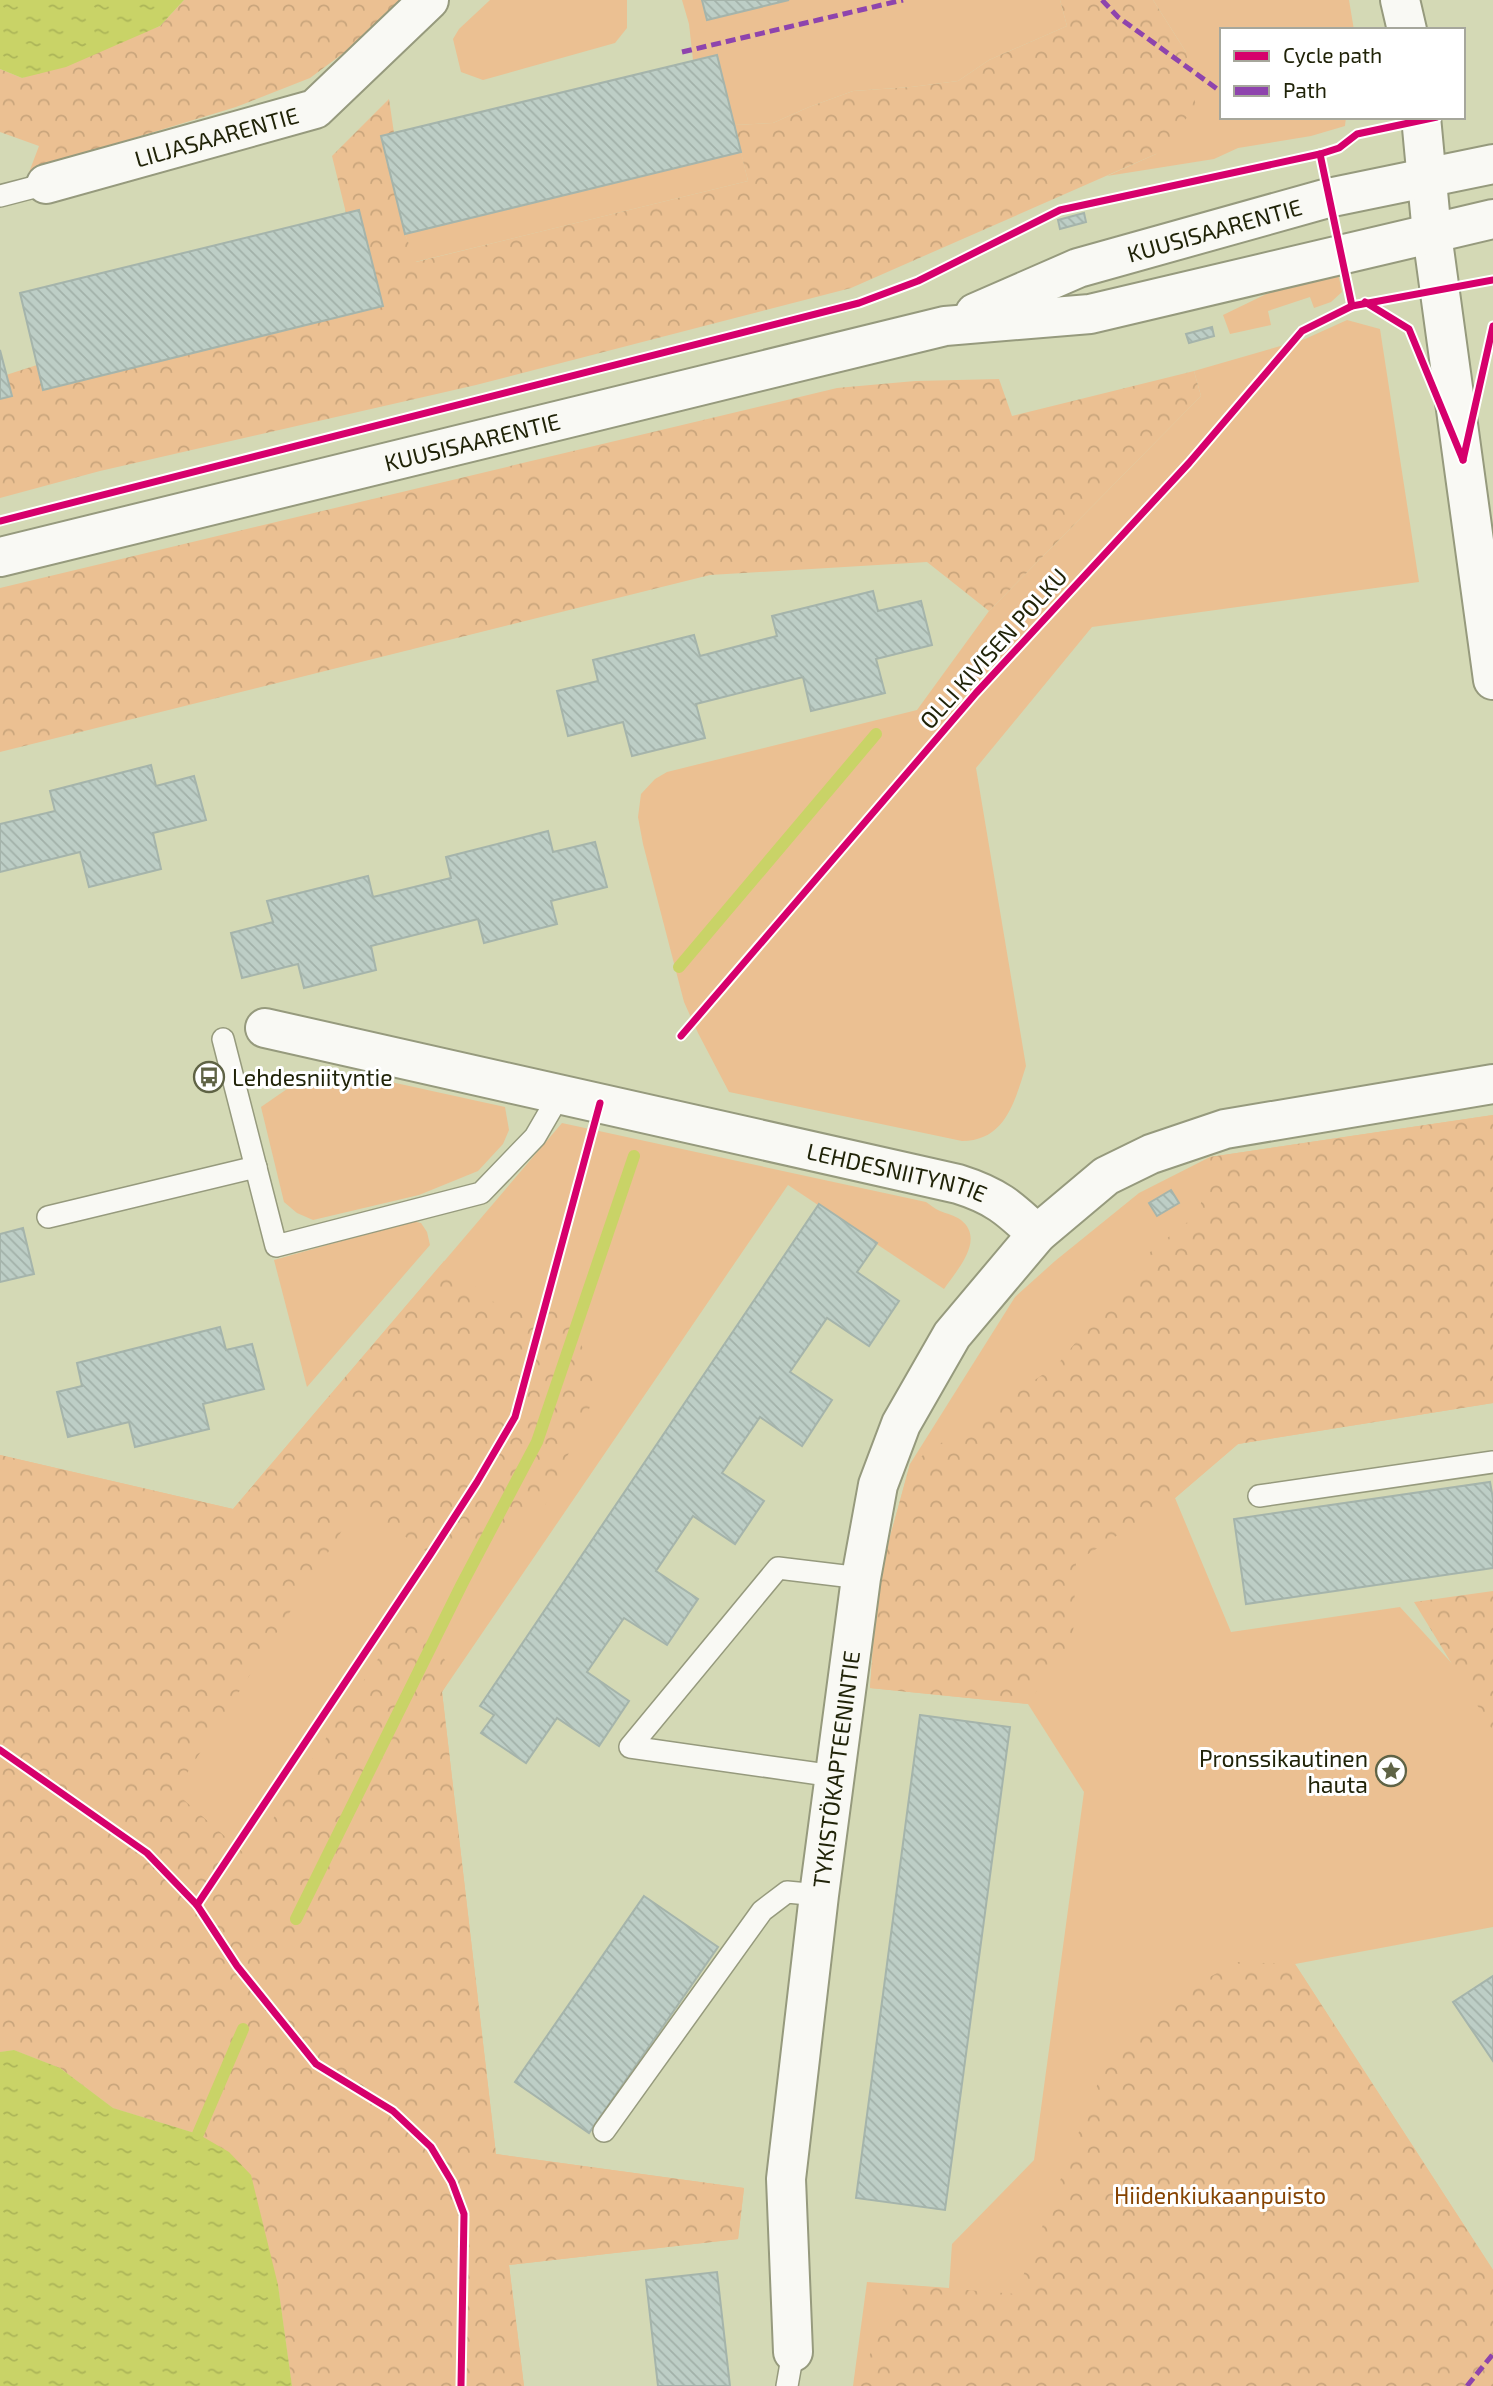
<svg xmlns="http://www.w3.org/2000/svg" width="1493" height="2386" font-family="'Exo 2',sans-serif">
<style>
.green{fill:#ebc092}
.forest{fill:url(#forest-crowns)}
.water{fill:url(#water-ripples)}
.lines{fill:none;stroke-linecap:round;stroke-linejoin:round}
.stream{stroke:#c9d367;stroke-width:12}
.building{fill:url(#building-back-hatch);stroke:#a5b4ab;stroke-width:2}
.lane-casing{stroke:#969a7d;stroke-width:24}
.street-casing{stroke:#969a7d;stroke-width:42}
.secondary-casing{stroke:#969a7d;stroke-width:42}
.lane{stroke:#f9f9f4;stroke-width:21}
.street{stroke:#f9f9f4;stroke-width:38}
.secondary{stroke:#f9f9f4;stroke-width:38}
.quiet{stroke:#8e44ad;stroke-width:5;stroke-dasharray:10 5;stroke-linecap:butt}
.cycleway-casing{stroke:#fff;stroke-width:11}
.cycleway{stroke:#d6006c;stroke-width:7}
.labels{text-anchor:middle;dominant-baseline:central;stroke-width:6;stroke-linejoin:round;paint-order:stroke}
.street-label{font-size:23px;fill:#202308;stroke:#fff}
.poi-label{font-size:23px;fill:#202308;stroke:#fff;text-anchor:start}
.park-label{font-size:23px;fill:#864302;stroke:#fff}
</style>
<defs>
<pattern id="forest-crowns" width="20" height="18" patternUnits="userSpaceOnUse" patternTransform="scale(1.75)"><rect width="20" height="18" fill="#ebc092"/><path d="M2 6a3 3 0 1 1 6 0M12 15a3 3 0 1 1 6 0" fill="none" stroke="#c9a57c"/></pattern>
<pattern id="water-ripples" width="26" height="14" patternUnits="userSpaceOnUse" patternTransform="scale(1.75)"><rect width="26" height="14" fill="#c9d367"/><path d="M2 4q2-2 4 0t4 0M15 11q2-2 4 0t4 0" fill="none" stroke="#acb558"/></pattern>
<pattern id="building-back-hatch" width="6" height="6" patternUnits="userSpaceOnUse" patternTransform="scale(1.75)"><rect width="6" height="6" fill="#bdcec6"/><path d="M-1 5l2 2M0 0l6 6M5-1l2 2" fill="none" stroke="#a2b1a9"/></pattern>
</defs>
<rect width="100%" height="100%" fill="#d4d9b5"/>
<g class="green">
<path d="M 490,0 L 627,0 L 627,28 L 615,43 L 483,80 L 461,72 L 453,39 L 459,29 Z"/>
<path d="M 682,0 L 702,0 L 708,20 L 789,0 L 1060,0 L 1067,26 L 989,60 L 958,81 L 911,87 L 853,91 L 809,107 L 773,123 L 734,125 L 717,55 L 693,60 L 689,24 Z"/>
<path d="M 1153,0 L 1349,0 L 1354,30 L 1222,30 L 1222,117 L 1346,117 L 1345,126 L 1311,136 L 1238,148 L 1214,159 L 1107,176 L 1156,154 L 1186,52 Z"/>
<path d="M 741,152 L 748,181 L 415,262 L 405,234 Z"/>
<path d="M 1337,268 L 1342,292 L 1331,302 L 1314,308 L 1310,297 L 1268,311 L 1271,325 L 1230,334 L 1223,315 L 1301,277 Z"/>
<path d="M 1347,320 L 1380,329 L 1419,582 L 1092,627 L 976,768 L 1026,1066 C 1015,1100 1006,1141 962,1141 L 729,1092 L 698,1033 L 684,1002 L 643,844 L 638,817 L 641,794 L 655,779 L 667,772 L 917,710 L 989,611 L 1201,396 L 1194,371 L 1305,339 Z"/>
<path d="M 350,1073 L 505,1107 L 509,1130 L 503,1144 L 478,1171 L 419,1195 L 313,1220 L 297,1213 L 284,1202 L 261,1107 L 287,1089 Z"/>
<path d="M 1493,1115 L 1493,1403 L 1238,1444 L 1175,1498 L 1231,1632 L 1400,1607 L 1493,1708 L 1493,1927 L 1295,1964 L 1493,2270 L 1493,2386 L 853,2386 L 867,2282 L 949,2288 L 952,2244 L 1034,2160 L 1084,1792 L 1028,1704 L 870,1688 L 878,1581 L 910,1464 L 1015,1297 L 1055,1261 L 1139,1193 L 1210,1157 Z"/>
<path d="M 562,1123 L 926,1202 C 931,1205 935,1209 940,1211 C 947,1214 954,1215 961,1220 C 986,1240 956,1271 944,1289 L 788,1185 L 442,1692 L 496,2154 L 744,2188 L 738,2239 L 509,2265 L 524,2386 L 292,2386 L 278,2285 L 198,2134 L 113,2108 L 60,2068 L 14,2050 L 0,2052 L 0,1455 L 233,1509 Z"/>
<path d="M 412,1221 L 421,1223 L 427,1232 L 430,1245 L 307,1387 L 274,1260 Z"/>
</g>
<g class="forest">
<path d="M 184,0 L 407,0 L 380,26 L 310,78 L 236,107 L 39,167 L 28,175 L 39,146 L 0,132 L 0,69 L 22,78 L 160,26 Z"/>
<path d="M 1060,0 L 1153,0 L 1186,52 L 1196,107 L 1156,154 L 851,288 L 476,385 L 100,471 L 0,498 L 0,399 L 6,375 L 37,365 L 44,389 L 383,306 L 359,210 L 346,213 L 332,156 L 389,99 L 394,133 L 381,137 L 405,234 L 416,262 L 748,181 L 734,125 L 773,123 L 809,107 L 853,91 L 911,87 L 958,81 L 989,60 L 1067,26 Z"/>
<path d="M 1194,371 L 1201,396 L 989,611 L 927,562 L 710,575 L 0,752 L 0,588 L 837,388 L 915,381 L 999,379 L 1012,416 Z"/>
<path d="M 1493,1115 L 1493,1403 L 1238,1444 L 1175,1498 L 1076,1562 L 1073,1637 L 1028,1704 L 870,1688 L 878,1581 L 910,1464 L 1057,1365 L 1152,1250 L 1199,1213 L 1210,1157 Z"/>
<path d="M 444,1261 L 501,1308 L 565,1310 L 600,1385 L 545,1505 L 437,1559 L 359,1504 L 175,1792 L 248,1857 L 412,1607 L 453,1673 L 442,1692 L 496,2154 L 744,2188 L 738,2239 L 509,2265 L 524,2386 L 292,2386 L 278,2285 L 198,2134 L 113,2108 L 60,2068 L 14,2050 L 0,2052 L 0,1455 L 233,1509 Z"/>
<path d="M 1493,1591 L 1493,1731 L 1414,1602 Z"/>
<path d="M 1237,1962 L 1295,1964 L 1493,2270 L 1493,2386 L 854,2386 L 905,2285 L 1016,2294 L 1103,2070 L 1168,2000 Z"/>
</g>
<g class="water">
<path d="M 0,0 L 184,0 L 160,26 L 66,67 L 22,78 L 0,69 Z"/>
<path d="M 14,2050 L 60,2068 L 113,2108 L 198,2134 L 229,2152 L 251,2175 L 278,2285 L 292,2386 L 0,2386 L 0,2052 Z"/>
</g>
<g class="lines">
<g class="stream">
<path d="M 679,967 L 876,734"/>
<path d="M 296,1919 L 462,1584 L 537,1442 L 634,1156"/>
<path d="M 198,2134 L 243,2029"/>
</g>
</g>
<g class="building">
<path d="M 702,0 L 789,0 L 707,20 Z"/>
<path d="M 717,55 L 741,152 L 405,234 L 381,136 Z"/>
<path d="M 359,210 L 383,306 L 43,390 L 20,293 Z"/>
<path d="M 1084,213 L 1086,222 L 1060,229 L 1058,220 Z"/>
<path d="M 1212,327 L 1214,336 L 1189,343 L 1186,334 Z"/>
<path d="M 0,350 L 12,396 L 0,399 Z"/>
<path d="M 873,591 L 878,611 L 921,601 L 932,645 L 876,659 L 885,693 L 811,711 L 803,677 L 696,704 L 705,738 L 632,756 L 623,722 L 568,736 L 557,691 L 598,681 L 593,660 L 694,635 L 700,656 L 777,636 L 772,616 Z"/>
<path d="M 151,765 L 156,786 L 194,776 L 206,820 L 153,833 L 161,869 L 89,887 L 80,852 L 0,872 L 0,824 L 55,811 L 50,791 Z"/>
<path d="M 548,831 L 553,852 L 595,842 L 607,887 L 551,901 L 557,924 L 484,943 L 478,919 L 371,946 L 376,970 L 304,988 L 298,964 L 242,978 L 231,933 L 273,922 L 267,901 L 368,876 L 373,897 L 451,878 L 446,857 Z"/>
<path d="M 1171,1190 L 1179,1203 L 1157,1216 L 1149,1203 Z"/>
<path d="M 819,1204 L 877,1243 L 857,1272 L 899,1301 L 869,1346 L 827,1318 L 790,1372 L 832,1400 L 802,1446 L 760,1417 L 722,1473 L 764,1501 L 735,1544 L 693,1516 L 656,1571 L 698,1599 L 667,1645 L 624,1618 L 587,1672 L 629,1701 L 599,1746 L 557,1718 L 526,1763 L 481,1733 L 494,1715 L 480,1706 Z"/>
<path d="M 23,1228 L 34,1274 L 0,1282 L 0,1234 Z"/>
<path d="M 220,1327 L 226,1350 L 252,1344 L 264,1389 L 203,1404 L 209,1429 L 135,1447 L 129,1422 L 68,1437 L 57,1392 L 82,1386 L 77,1363 Z"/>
<path d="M 1490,1482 L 1493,1499 L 1493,1568 L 1246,1604 L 1234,1519 Z"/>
<path d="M 920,1715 L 1010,1727 L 945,2210 L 856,2198 Z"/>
<path d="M 644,1896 L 718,1947 L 589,2133 L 515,2082 Z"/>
<path d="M 1493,1976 L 1493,2061 L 1453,2002 Z"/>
<path d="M 717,2272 L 730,2386 L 658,2386 L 646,2280 Z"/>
</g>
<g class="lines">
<g class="lane-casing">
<g id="lane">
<path d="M 0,196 L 46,184"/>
<path d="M 223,1039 L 276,1246 L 481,1193 L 535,1137 L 560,1094"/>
<path d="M 48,1217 L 256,1167"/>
<path d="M 1259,1496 L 1493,1462"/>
<path d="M 834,1776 L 630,1747 L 778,1568 L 861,1578"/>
<path d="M 604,2131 L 762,1911 L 787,1892 L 819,1895"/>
<path d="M 787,2386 L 793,2352"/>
</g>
</g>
<g class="street-casing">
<g id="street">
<path d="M 1400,0 L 1407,30"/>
<path d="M 1421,117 L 1432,234"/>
<path id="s1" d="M 46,184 L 315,109 L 429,0"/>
<path id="s2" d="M 265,1028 L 958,1184 C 996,1196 1008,1207 1037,1234"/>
<path id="s3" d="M 793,2352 L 786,2179 L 819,1895 L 861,1578 L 878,1485 L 901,1424 L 952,1335 L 1037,1234 L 1106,1176 L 1151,1154 L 1225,1129 L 1493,1084"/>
</g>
</g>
<g class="secondary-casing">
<g id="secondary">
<path d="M 1432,234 L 1493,680"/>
<path id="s4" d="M 975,313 L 1078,268 L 1328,198 L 1493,164"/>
<path id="s5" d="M 0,557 L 945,326 L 1090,314 L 1493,219"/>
</g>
</g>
<use href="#lane" class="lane"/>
<use href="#street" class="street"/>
<use href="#secondary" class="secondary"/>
<g class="quiet">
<path d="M 1102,0 L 1118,17 L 1220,91"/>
<path d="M 682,52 L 903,0"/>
<path d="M 1467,2386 L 1493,2354"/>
</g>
<g class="cycleway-casing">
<g id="cycleway">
<path d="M 1320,154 L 1352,306"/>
<path d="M 1365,302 L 1409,329 L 1463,460"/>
<path d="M 1463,460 L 1493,326"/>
<path d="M 0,521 L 859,303 L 918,281 L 1060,210 L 1320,154 L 1339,148 L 1357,134 L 1437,117"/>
<path d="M 681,1036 L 976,693 L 1189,463 L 1302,331 L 1352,306 L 1493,280"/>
<path d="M 0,1750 L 147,1853 L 197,1905 L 237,1966 L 316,2064 L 393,2111 L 431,2147 L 452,2182 L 464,2214 L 461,2386"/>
<path d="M 197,1905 L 430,1555 L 477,1482 L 515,1417 L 600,1103"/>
</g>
</g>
<use href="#cycleway" class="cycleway"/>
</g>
<defs>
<g id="bus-ring" transform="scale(1.575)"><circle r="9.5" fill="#fff" stroke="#5f6345" stroke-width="1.5"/><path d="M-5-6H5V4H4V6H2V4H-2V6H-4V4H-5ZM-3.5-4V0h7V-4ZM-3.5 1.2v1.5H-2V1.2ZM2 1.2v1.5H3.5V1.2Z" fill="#5f6345"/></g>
<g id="sight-ring" transform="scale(1.575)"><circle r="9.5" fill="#fff" stroke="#5f6345" stroke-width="1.5"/><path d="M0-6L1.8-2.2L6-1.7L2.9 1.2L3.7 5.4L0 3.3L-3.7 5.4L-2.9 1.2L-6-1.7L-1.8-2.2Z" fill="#5f6345"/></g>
</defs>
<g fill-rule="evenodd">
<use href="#bus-ring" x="209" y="1077"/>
<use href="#sight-ring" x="1391" y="1771"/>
</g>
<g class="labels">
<g class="street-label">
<text stroke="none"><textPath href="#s1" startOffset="177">LILJASAARENTIE</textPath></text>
<text stroke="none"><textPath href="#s4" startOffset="254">KUUSISAARENTIE</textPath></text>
<text stroke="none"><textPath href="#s5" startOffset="486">KUUSISAARENTIE</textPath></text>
<text transform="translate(993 648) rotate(-48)">OLLI KIVISEN POLKU</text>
<text stroke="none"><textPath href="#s2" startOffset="648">LEHDESNIITYNTIE</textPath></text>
<text stroke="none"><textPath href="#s3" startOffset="586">TYKISTÖKAPTEENINTIE</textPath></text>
</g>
<g class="poi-label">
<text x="232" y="1077">Lehdesniityntie</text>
<text x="1368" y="1758" text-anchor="end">Pronssikautinen<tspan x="1368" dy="26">hauta</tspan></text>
</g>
<g class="park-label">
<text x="1220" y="2195">Hiidenkiukaanpuisto</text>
</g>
</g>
<rect x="1220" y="28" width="245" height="91" fill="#ffffff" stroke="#a6a79c" stroke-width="2"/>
<rect x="1234" y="51" width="35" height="10" fill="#d6006c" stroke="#a6a79c" stroke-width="2"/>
<text x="1283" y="63" font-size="21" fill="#202308">Cycle path</text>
<rect x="1234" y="86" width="35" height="10" fill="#8e44ad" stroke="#a6a79c" stroke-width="2"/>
<text x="1283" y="98" font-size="21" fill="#202308">Path</text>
</svg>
